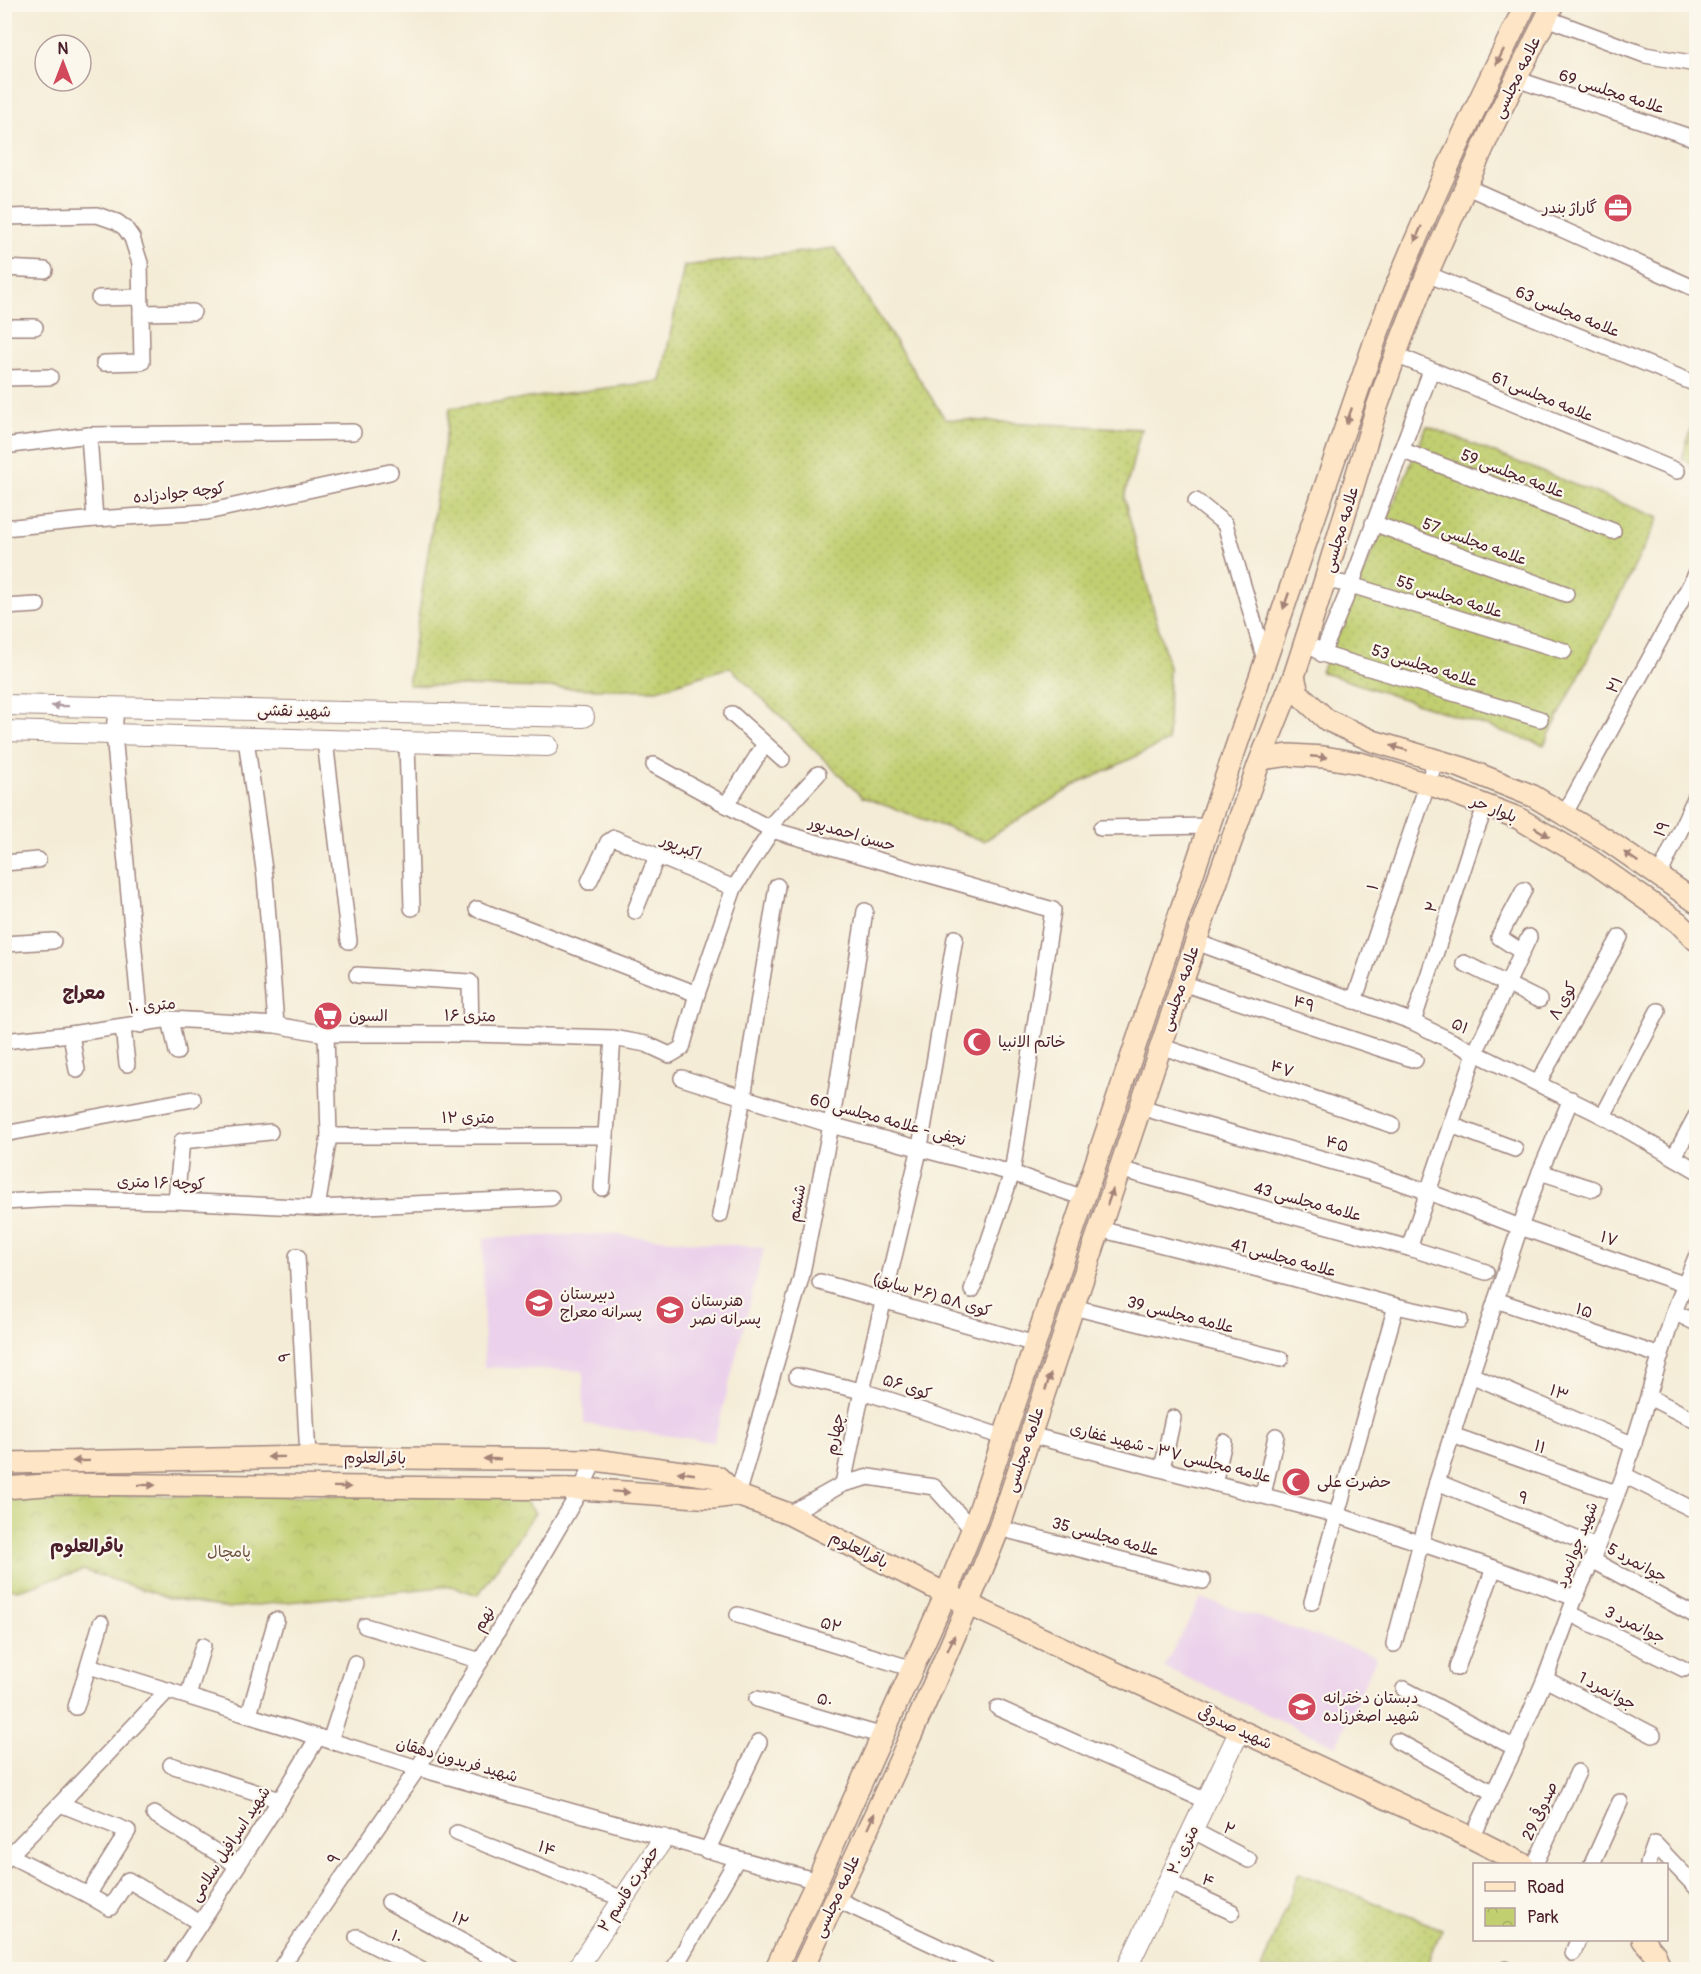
<svg xmlns="http://www.w3.org/2000/svg" width="1701" height="1974" font-family="Pangolin,'Playpen Sans Arabic',sans-serif">
<style>
.built{fill:#ebd1eb}
.grass{fill:url(#grass-dots);stroke:#86774e;stroke-width:1.5}
.park{fill:url(#park-crowns);stroke:#86774e;stroke-width:1.5}
.lines{fill:none;stroke-linecap:round;stroke-linejoin:round}
.minor-casing{stroke:#9f8680;stroke-width:18}
.tertiary-casing{stroke:#9f8680;stroke-width:22}
.secondary-casing{stroke:#9f8680;stroke-width:24}
.minor{stroke:#fff;stroke-width:15}
.tertiary{stroke:#fff;stroke-width:20}
.secondary{stroke:#fde5c5;stroke-width:21}
.oneway{fill:#a48278}
.oneway2{fill:#ae9aa0}
.labels{text-anchor:middle;dominant-baseline:central;stroke-width:4.5;stroke-linejoin:round;paint-order:stroke}
.street-label{font-size:16px;fill:#4a1f2b;stroke:#fbf7ec}
.poi-label{font-size:16px;fill:#4a1f2b;stroke:#fbf7ec;text-anchor:start}
.park-label{font-size:16px;fill:#6e5440;stroke:#fbf7ec}
.neighbourhood-label{font-size:18px;font-weight:bold;fill:#4a1f2b;stroke:#fbf7ec}
</style>
<defs>
<pattern id="grass-dots" width="8" height="8" patternUnits="userSpaceOnUse" patternTransform="scale(1.5)"><rect width="8" height="8" fill="#c1cf71"/><path d="M2 2h.1M6 6h.1" fill="none" stroke="#a7b162" stroke-width="1.8" stroke-linecap="round"/></pattern>
<pattern id="park-crowns" width="20" height="18" patternUnits="userSpaceOnUse" patternTransform="scale(1.5)"><rect width="20" height="18" fill="#c1cf71"/><path d="M2 6a3 3 0 1 1 6 0M12 15a3 3 0 1 1 6 0" fill="none" stroke="#a7b162"/></pattern>
</defs>
<rect width="100%" height="100%" fill="#fbf7ec"/>
<filter id="ink" filterUnits="userSpaceOnUse"><feTurbulence type="fractalNoise" baseFrequency=".0167" numOctaves="2"/><feDisplacementMap in="SourceGraphic" scale="12" xChannelSelector="R" yChannelSelector="G"/><feConvolveMatrix kernelMatrix="1 2 1 2 8 2 1 2 1" color-interpolation-filters="sRGB"/></filter>
<filter id="wash" filterUnits="userSpaceOnUse"><feTurbulence type="fractalNoise" baseFrequency=".008" numOctaves="4" result="noise"/><feDisplacementMap in="SourceGraphic" scale="24" xChannelSelector="R" yChannelSelector="G"/><feGaussianBlur stdDeviation="1.35" result="paint"/><feColorMatrix in="noise" values="0 0 0 0 0 0 0 0 0 0 0 0 0 0 0 0 0 1.4 0 .05"/><feComposite in="paint" operator="in"/></filter>
<g filter="url(#wash)">
<rect width="100%" height="100%" fill="#f4ecd6"/>
<g class="built">
<path d="M 605,1234 L 764,1248 L 714,1442 L 584,1424 L 583,1371 L 484,1367 L 483,1238 Z"/>
<path d="M 1201,1598 L 1377,1656 L 1336,1746 L 1164,1667 Z"/>
</g>
<g class="grass">
<path d="M 835,248 L 945,419 L 1141,429 L 1124,498 L 1169,667 L 1168,741 L 1074,786 L 984,841 L 862,797 L 730,667 L 657,690 L 408,685 L 450,408 L 661,381 L 684,266 Z"/>
<path d="M 1696,409 L 1696,465 L 1682,459 Z"/>
<path d="M 1427,426 L 1659,518 L 1544,745 L 1321,672 Z"/>
<path d="M 1299,1873 L 1442,1929 L 1426,1969 L 1261,1969 Z"/>
</g>
<path class="park" d="M 521,1495 L 535,1513 L 478,1595 L 452,1586 L 227,1608 L 169,1598 L 83,1570 L 18,1590 L 5,1587 L 4,1497 L 6,1496 Z"/>
</g>
<g filter="url(#ink)">
<g class="lines">
<g class="minor-casing">
<g id="minor">
<path d="M 1546,18 L 1645,55 L 1696,64"/>
<path d="M 1516,79 L 1696,139"/>
<path d="M 1467,187 L 1696,289"/>
<path d="M 4,217 L 97,215 L 117,222 L 125,228 L 132,238 L 140,263 L 142,362 L 104,363"/>
<path d="M 4,268 L 45,270"/>
<path d="M 1427,274 L 1696,384"/>
<path d="M 99,298 L 140,297"/>
<path d="M 141,313 L 193,312"/>
<path d="M 4,327 L 35,327"/>
<path d="M 1396,355 L 1677,471"/>
<path d="M 4,378 L 50,377"/>
<path d="M 89,435 L 95,519"/>
<path d="M 4,446 L 89,435 L 353,432"/>
<path d="M 1401,450 L 1613,531"/>
<path d="M 1196,501 L 1225,524 L 1265,660"/>
<path d="M 1373,523 L 1566,594"/>
<path d="M 4,528 L 95,519 L 207,512 L 390,472"/>
<path d="M 1325,580 L 1351,585 L 1564,651"/>
<path d="M 4,607 L 37,605"/>
<path d="M 1315,648 L 1322,654 L 1540,719"/>
<path d="M 1322,654 L 1351,585 L 1431,371"/>
<path d="M 116,707 L 114,734 L 141,1025"/>
<path d="M 732,714 L 782,759"/>
<path d="M 246,739 L 265,877 L 276,1025"/>
<path d="M 325,741 L 349,941"/>
<path d="M 407,743 L 412,908"/>
<path d="M 654,765 L 772,830 L 1053,910 L 1012,1173 L 972,1290"/>
<path d="M 726,805 L 765,744"/>
<path d="M 1564,815 L 1696,574"/>
<path d="M 768,828 L 818,774"/>
<path d="M 1101,828 L 1209,826"/>
<path d="M 4,863 L 38,860"/>
<path d="M 1659,876 L 1696,796"/>
<path d="M 589,882 L 608,842 L 614,838 L 734,888"/>
<path d="M 477,909 L 697,994 L 734,888 L 772,830"/>
<path d="M 635,911 L 657,856"/>
<path d="M 1196,942 L 1413,1022 L 1603,1116 L 1696,1170"/>
<path d="M 4,944 L 53,941"/>
<path d="M 1522,952 L 1499,937 L 1524,890"/>
<path d="M 1464,963 L 1539,1000"/>
<path d="M 357,975 L 470,982 L 471,1034"/>
<path d="M 1182,983 L 1415,1060"/>
<path d="M 1354,1001 L 1436,759"/>
<path d="M 170,1019 L 177,1052"/>
<path d="M 1413,1022 L 1472,842 L 1486,805"/>
<path d="M 123,1027 L 127,1064"/>
<path d="M 71,1034 L 77,1070"/>
<path d="M 4,1041 L 71,1034 L 170,1019 L 276,1025 L 326,1034 L 471,1034 L 613,1038 L 646,1044 L 670,1055 L 682,1048 L 697,994"/>
<path d="M 1160,1046 L 1392,1125"/>
<path d="M 682,1078 L 831,1125 L 1012,1173 L 1084,1198"/>
<path d="M 1538,1083 L 1620,937"/>
<path d="M 1140,1107 L 1369,1172 L 1429,1192 L 1520,1227 L 1686,1285"/>
<path d="M 1603,1116 L 1658,1011"/>
<path d="M 1451,1125 L 1515,1149"/>
<path d="M 4,1134 L 193,1099"/>
<path d="M 329,1136 L 606,1136"/>
<path d="M 1674,1157 L 1696,1116"/>
<path d="M 1119,1169 L 1409,1248 L 1486,1272"/>
<path d="M 1540,1172 L 1593,1189"/>
<path d="M 602,1188 L 613,1038"/>
<path d="M 176,1201 L 182,1141 L 270,1132"/>
<path d="M 4,1202 L 55,1199 L 176,1201 L 317,1208 L 551,1198"/>
<path d="M 317,1208 L 329,1136 L 326,1034"/>
<path d="M 720,1215 L 743,1098 L 777,886"/>
<path d="M 1099,1229 L 1274,1273 L 1396,1306 L 1460,1320"/>
<path d="M 1409,1248 L 1475,1053 L 1529,937"/>
<path d="M 297,1256 L 308,1457"/>
<path d="M 820,1282 L 1035,1344"/>
<path d="M 1496,1300 L 1661,1356"/>
<path d="M 1073,1307 L 1281,1359"/>
<path d="M 1674,1312 L 1696,1323"/>
<path d="M 1471,1375 L 1634,1445"/>
<path d="M 797,1376 L 862,1391 L 1003,1437"/>
<path d="M 1649,1397 L 1696,1421"/>
<path d="M 1030,1435 L 1337,1515 L 1494,1568 L 1575,1598"/>
<path d="M 1452,1435 L 1616,1493"/>
<path d="M 1162,1469 L 1173,1418"/>
<path d="M 1624,1475 L 1696,1511"/>
<path d="M 1437,1482 L 1596,1547"/>
<path d="M 1214,1483 L 1224,1442"/>
<path d="M 843,1484 L 862,1391 L 920,1147 L 955,938"/>
<path d="M 737,1495 L 801,1278 L 831,1125 L 865,911"/>
<path d="M 1263,1495 L 1276,1436"/>
<path d="M 789,1514 L 843,1484 L 869,1477 L 934,1487 L 972,1529"/>
<path d="M 999,1528 L 1203,1581"/>
<path d="M 1592,1560 L 1696,1616"/>
<path d="M 1312,1602 L 1396,1306"/>
<path d="M 1571,1614 L 1684,1669"/>
<path d="M 738,1615 L 913,1669"/>
<path d="M 365,1626 L 481,1661"/>
<path d="M 1394,1644 L 1437,1482 L 1471,1375 L 1520,1227 L 1540,1172 L 1571,1099"/>
<path d="M 89,1666 L 418,1768 L 817,1881"/>
<path d="M 1457,1668 L 1494,1568"/>
<path d="M 1545,1679 L 1653,1735"/>
<path d="M 1404,1689 L 1515,1748"/>
<path d="M 188,1696 L 203,1646"/>
<path d="M 757,1699 L 883,1736"/>
<path d="M 76,1707 L 101,1623"/>
<path d="M 998,1708 L 1206,1801"/>
<path d="M 249,1715 L 276,1620"/>
<path d="M 330,1741 L 355,1663"/>
<path d="M 1397,1741 L 1494,1793"/>
<path d="M 171,1765 L 280,1800"/>
<path d="M 154,1814 L 237,1865"/>
<path d="M 1192,1830 L 1249,1860"/>
<path d="M 457,1833 L 623,1899"/>
<path d="M 1472,1838 L 1515,1748 L 1545,1679 L 1575,1598 L 1592,1560 L 1624,1475 L 1674,1312 L 1696,1257"/>
<path d="M 707,1851 L 759,1742"/>
<path d="M 9,1855 L 88,1895 L 128,1831 L 60,1804"/>
<path d="M 4,1861 L 60,1804 L 168,1690"/>
<path d="M 1535,1864 L 1578,1772"/>
<path d="M 1592,1864 L 1620,1802"/>
<path d="M 1648,1864 L 1655,1844 L 1696,1887"/>
<path d="M 1168,1882 L 1232,1912"/>
<path d="M 88,1895 L 110,1908 L 128,1880 L 200,1923"/>
<path d="M 836,1899 L 988,1970"/>
<path d="M 389,1902 L 515,1970"/>
<path d="M 357,1937 L 421,1970"/>
<path d="M 1573,1953 L 1578,1940"/>
<path d="M 170,1970 L 280,1800 L 318,1737"/>
<path d="M 279,1970 L 418,1768 L 581,1489 L 595,1460"/>
<path d="M 673,1970 L 737,1859"/>
<path d="M 1506,1970 L 1506,1969"/>
</g>
</g>
<g class="tertiary-casing">
<g id="tertiary">
<path d="M 4,705 L 584,717"/>
<path d="M 4,731 L 548,746"/>
<path d="M 576,1970 L 663,1839"/>
<path d="M 1126,1970 L 1240,1730"/>
</g>
</g>
<g class="secondary-casing">
<g id="secondary">
<path d="M 1294,676 L 1298,693 L 1327,720 L 1373,741 L 1463,768 L 1533,796 L 1607,840 L 1696,902"/>
<path d="M 1261,759 L 1290,755 L 1324,757 L 1360,763 L 1440,788 L 1518,818 L 1590,860 L 1678,922 L 1696,940"/>
<path d="M 4,1463 L 308,1457 L 595,1460 L 718,1477 L 737,1495 L 789,1514 L 946,1594 L 1472,1838 L 1523,1864"/>
<path d="M 4,1488 L 59,1484 L 581,1489 L 713,1498 L 737,1495"/>
<path d="M 1643,1940 L 1655,1954 L 1661,1970"/>
<path d="M 775,1970 L 817,1881 L 946,1594 L 976,1520 L 1209,826 L 1378,332 C 1421,220 1473,112 1526,4"/>
<path d="M 802,1970 C 871,1824 940,1677 999,1528 L 1205,915 L 1258,766 L 1294,676 L 1325,580 L 1377,407 L 1401,340 L 1427,274 L 1491,130 L 1553,4"/>
</g>
</g>
<use href="#minor" class="minor"/>
<use href="#tertiary" class="tertiary"/>
<use href="#secondary" class="secondary"/>
</g>
<defs><path id="oneway-solid" d="M-6-.8H1V-3.2L6.5 0L1 3.2V.8H-6Z" transform="scale(1.5)"/></defs>
<g class="oneway">
<use href="#oneway-solid" transform="translate(1500 57) rotate(116)"/>
<use href="#oneway-solid" transform="translate(1418 234) rotate(114)"/>
<use href="#oneway-solid" transform="translate(1349 416) rotate(109)"/>
<use href="#oneway-solid" transform="translate(1286 601) rotate(109)"/>
<use href="#oneway-solid" transform="translate(1399 748) rotate(-163)"/>
<use href="#oneway-solid" transform="translate(1319 757) rotate(5)"/>
<use href="#oneway-solid" transform="translate(1542 832) rotate(31)"/>
<use href="#oneway-solid" transform="translate(1631 857) rotate(-145)"/>
<use href="#oneway-solid" transform="translate(1110 1197) rotate(-71)"/>
<use href="#oneway-solid" transform="translate(1048 1382) rotate(-71)"/>
<use href="#oneway-solid" transform="translate(276 1457) rotate(179)"/>
<use href="#oneway-solid" transform="translate(492 1459) rotate(-179)"/>
<use href="#oneway-solid" transform="translate(81 1461) rotate(179)"/>
<use href="#oneway-solid" transform="translate(686 1473) rotate(-172)"/>
<use href="#oneway-solid" transform="translate(147 1485) rotate(1)"/>
<use href="#oneway-solid" transform="translate(342 1487) rotate(1)"/>
<use href="#oneway-solid" transform="translate(621 1492) rotate(4)"/>
<use href="#oneway-solid" transform="translate(951 1643) rotate(-66)"/>
<use href="#oneway-solid" transform="translate(871 1821) rotate(-66)"/>
</g>
<use class="oneway2" href="#oneway-solid" transform="translate(60 706) rotate(-179)"/>
</g>
<defs>
<g id="office-disc" transform="scale(1.5)"><circle r="9.5" fill="#d1495b" stroke="#fbf7ec"/><path d="M-6-3h4V-5.5h4V-3h4V5H-6ZM-1-4.5V-3h2v-1.5ZM-6 0V1H6V0Z" fill="#fff"/></g>
<g id="supermarket-disc" transform="scale(1.5)"><circle r="9.5" fill="#d1495b" stroke="#fbf7ec"/><path d="M-6-5.5h2.5l.6 2H6L4.5 2H-2.5L-4.4-4H-6ZM-1.5 3.2a1.3 1.3 0 1 0 .1 0ZM3 3.2a1.3 1.3 0 1 0 .1 0Z" fill="#fff"/></g>
<g id="mosque-disc" transform="scale(1.5)"><circle r="9.5" fill="#d1495b" stroke="#fbf7ec"/><path d="M3.5-4.9A6 6 0 1 0 3.5 4.9A5 5 0 1 1 3.5-4.9Z" fill="#fff"/></g>
<g id="school-disc" transform="scale(1.5)"><circle r="9.5" fill="#d1495b" stroke="#fbf7ec"/><path d="M0-5L7-2L0 1L-7-2ZM-4 1L0 2.5L4 1V4Q0 6-4 4Z" fill="#fff"/></g>
</defs>
<g fill-rule="evenodd">
<use href="#office-disc" x="1618" y="208"/>
<use href="#supermarket-disc" x="328" y="1016"/>
<use href="#mosque-disc" x="977" y="1042"/>
<use href="#school-disc" x="539" y="1303"/>
<use href="#school-disc" x="670" y="1310"/>
<use href="#mosque-disc" x="1296" y="1482"/>
<use href="#school-disc" x="1302" y="1707"/>
</g>
<g class="labels">
<g class="street-label">
<text transform="translate(1517 77) rotate(-64)">علامه مجلسی</text>
<text transform="translate(1612 92) rotate(18)">علامه مجلسی 69</text>
<text transform="translate(1568 312) rotate(22)">علامه مجلسی 63</text>
<text transform="translate(1543 397) rotate(22)">علامه مجلسی 61</text>
<text transform="translate(1513 474) rotate(21)">علامه مجلسی 59</text>
<text transform="translate(179 493) rotate(-6)">کوچه جوادزاده</text>
<text transform="translate(1341 529) rotate(-73)">علامه مجلسی</text>
<text transform="translate(1475 542) rotate(20)">علامه مجلسی 57</text>
<text transform="translate(1450 597) rotate(17)">علامه مجلسی 55</text>
<text transform="translate(1425 666) rotate(17)">علامه مجلسی 53</text>
<text transform="translate(1615 685) rotate(-61)">۲۱</text>
<text transform="translate(294 711) rotate(1)">شهید نقشی</text>
<text transform="translate(1494 809) rotate(22)">بلوار حر</text>
<text transform="translate(1662 829) rotate(-65)">۱۹</text>
<text transform="translate(852 834) rotate(16)">حسن احمدپور</text>
<text transform="translate(681 847) rotate(23)">اکبرپور</text>
<text transform="translate(1373 887) rotate(-71)">۱</text>
<text transform="translate(1432 907) rotate(-72)">۲</text>
<text transform="translate(1180 988) rotate(-71)">علامه مجلسی</text>
<text transform="translate(1563 1001) rotate(-61)">کوی ۸</text>
<text transform="translate(1304 1004) rotate(18)">۴۹</text>
<text transform="translate(152 1006) rotate(-7)">۱۰ متری</text>
<text transform="translate(470 1016) rotate(1)">۱۶ متری</text>
<text transform="translate(1460 1026) rotate(26)">۵۱</text>
<text transform="translate(1282 1069) rotate(19)">۴۷</text>
<text x="468" y="1118">۱۲ متری</text>
<text transform="translate(888 1120) rotate(15)">نجفی - علامه مجلسی 60</text>
<text transform="translate(1337 1144) rotate(16)">۴۵</text>
<text transform="translate(161 1183) rotate(2)">کوچه ۱۶ متری</text>
<text transform="translate(1308 1202) rotate(15)">علامه مجلسی 43</text>
<text transform="translate(797 1203) rotate(-79)">ششم</text>
<text transform="translate(1609 1239) rotate(19)">۱۷</text>
<text transform="translate(1284 1258) rotate(15)">علامه مجلسی 41</text>
<text transform="translate(932 1295) rotate(16)">کوی ۵۸ (۲۶ سابق)</text>
<text transform="translate(1584 1311) rotate(19)">۱۵</text>
<text transform="translate(1181 1315) rotate(14)">علامه مجلسی 39</text>
<text transform="translate(285 1357) rotate(-93)">۹</text>
<text transform="translate(907 1387) rotate(18)">کوی ۵۶</text>
<text transform="translate(1559 1393) rotate(23)">۱۳</text>
<text transform="translate(835 1434) rotate(-79)">چهارم</text>
<text transform="translate(1540 1447) rotate(19)">۱۱</text>
<text transform="translate(1025 1449) rotate(-71)">علامه مجلسی</text>
<text transform="translate(1171 1453) rotate(14)">علامه مجلسی ۳۷ - شهید غفاری</text>
<text transform="translate(375 1458) rotate(1)">باقرالعلوم</text>
<text transform="translate(1523 1498) rotate(22)">۹</text>
<text transform="translate(1106 1537) rotate(15)">علامه مجلسی 35</text>
<text transform="translate(1577 1545) rotate(-69)">شهید جوانمرد</text>
<text transform="translate(859 1550) rotate(27)">باقرالعلوم</text>
<text transform="translate(1637 1563) rotate(28)">جوانمرد 5</text>
<text transform="translate(484 1619) rotate(-60)">نهم</text>
<text transform="translate(831 1625) rotate(17)">۵۲</text>
<text transform="translate(1635 1625) rotate(26)">جوانمرد 3</text>
<text transform="translate(1607 1691) rotate(28)">جوانمرد 1</text>
<text transform="translate(825 1700) rotate(16)">۵۰</text>
<text transform="translate(1235 1728) rotate(25)">شهید صدوقی</text>
<text transform="translate(457 1760) rotate(16)">شهید فریدون دهقان</text>
<text transform="translate(1540 1811) rotate(-65)">صدوقی 29</text>
<text transform="translate(1229 1829) rotate(28)">۲</text>
<text transform="translate(230 1844) rotate(-57)">شهید اسرافیل سلامی</text>
<text transform="translate(547 1849) rotate(22)">۱۴</text>
<text transform="translate(1183 1850) rotate(-65)">۲۰ متری</text>
<text transform="translate(334 1859) rotate(-55)">۹</text>
<text transform="translate(1208 1881) rotate(26)">۴</text>
<text transform="translate(629 1889) rotate(-57)">۲ حضرت قاسم</text>
<text transform="translate(837 1896) rotate(-65)">علامه مجلسی</text>
<text transform="translate(460 1920) rotate(28)">۱۲</text>
<text transform="translate(397 1937) rotate(27)">۱۰</text>
</g>
<g class="poi-label">
<text x="1597" y="208" text-anchor="end">گاراژ بندر</text>
<text x="349" y="1016">السون</text>
<text x="998" y="1042">خاتم الانبیا</text>
<text x="560" y="1294">دبیرستان<tspan x="560" dy="18">پسرانه معراج</tspan></text>
<text x="691" y="1301">هنرستان<tspan x="691" dy="18">پسرانه نصر</tspan></text>
<text x="1317" y="1482">حضرت علی</text>
<text x="1323" y="1698">دبستان دخترانه<tspan x="1323" dy="18">شهید اصغرزاده</tspan></text>
</g>
<g class="park-label">
<text x="229" y="1552">پامچال</text>
</g>
<g class="neighbourhood-label">
<text x="84" y="993">معراج</text>
<text x="87" y="1546">باقرالعلوم</text>
</g>
</g>
<rect width="1701" height="1974" fill="none" stroke="#fbf7ec" stroke-width="24"/>
<rect x="1473" y="1863" width="195" height="78" fill="#fbf7ec" stroke="#b4a19f" stroke-width="1.5"/>
<rect x="1485" y="1882" width="30" height="9" fill="#fde5c5" stroke="#b4a19f" stroke-width="1.5"/>
<text x="1527" y="1893" font-size="18" fill="#4a1f2b">Road</text>
<rect x="1485" y="1908" width="30" height="18" fill="url(#park-crowns)" stroke="#b4a19f" stroke-width="1.5"/>
<text x="1527" y="1923" font-size="18" fill="#4a1f2b">Park</text>
<g transform="translate(63 63)"><circle r="28" fill="#fbf7ec" stroke="#b4a19f" stroke-width="1.5"/>
<path d="M0-4.5L10 22L0 15L-10 22Z" fill="#d1495b"/>
<text y="-9" font-size="16" font-weight="bold" text-anchor="middle" fill="#4a1f2b">N</text>
</g>
</svg>
